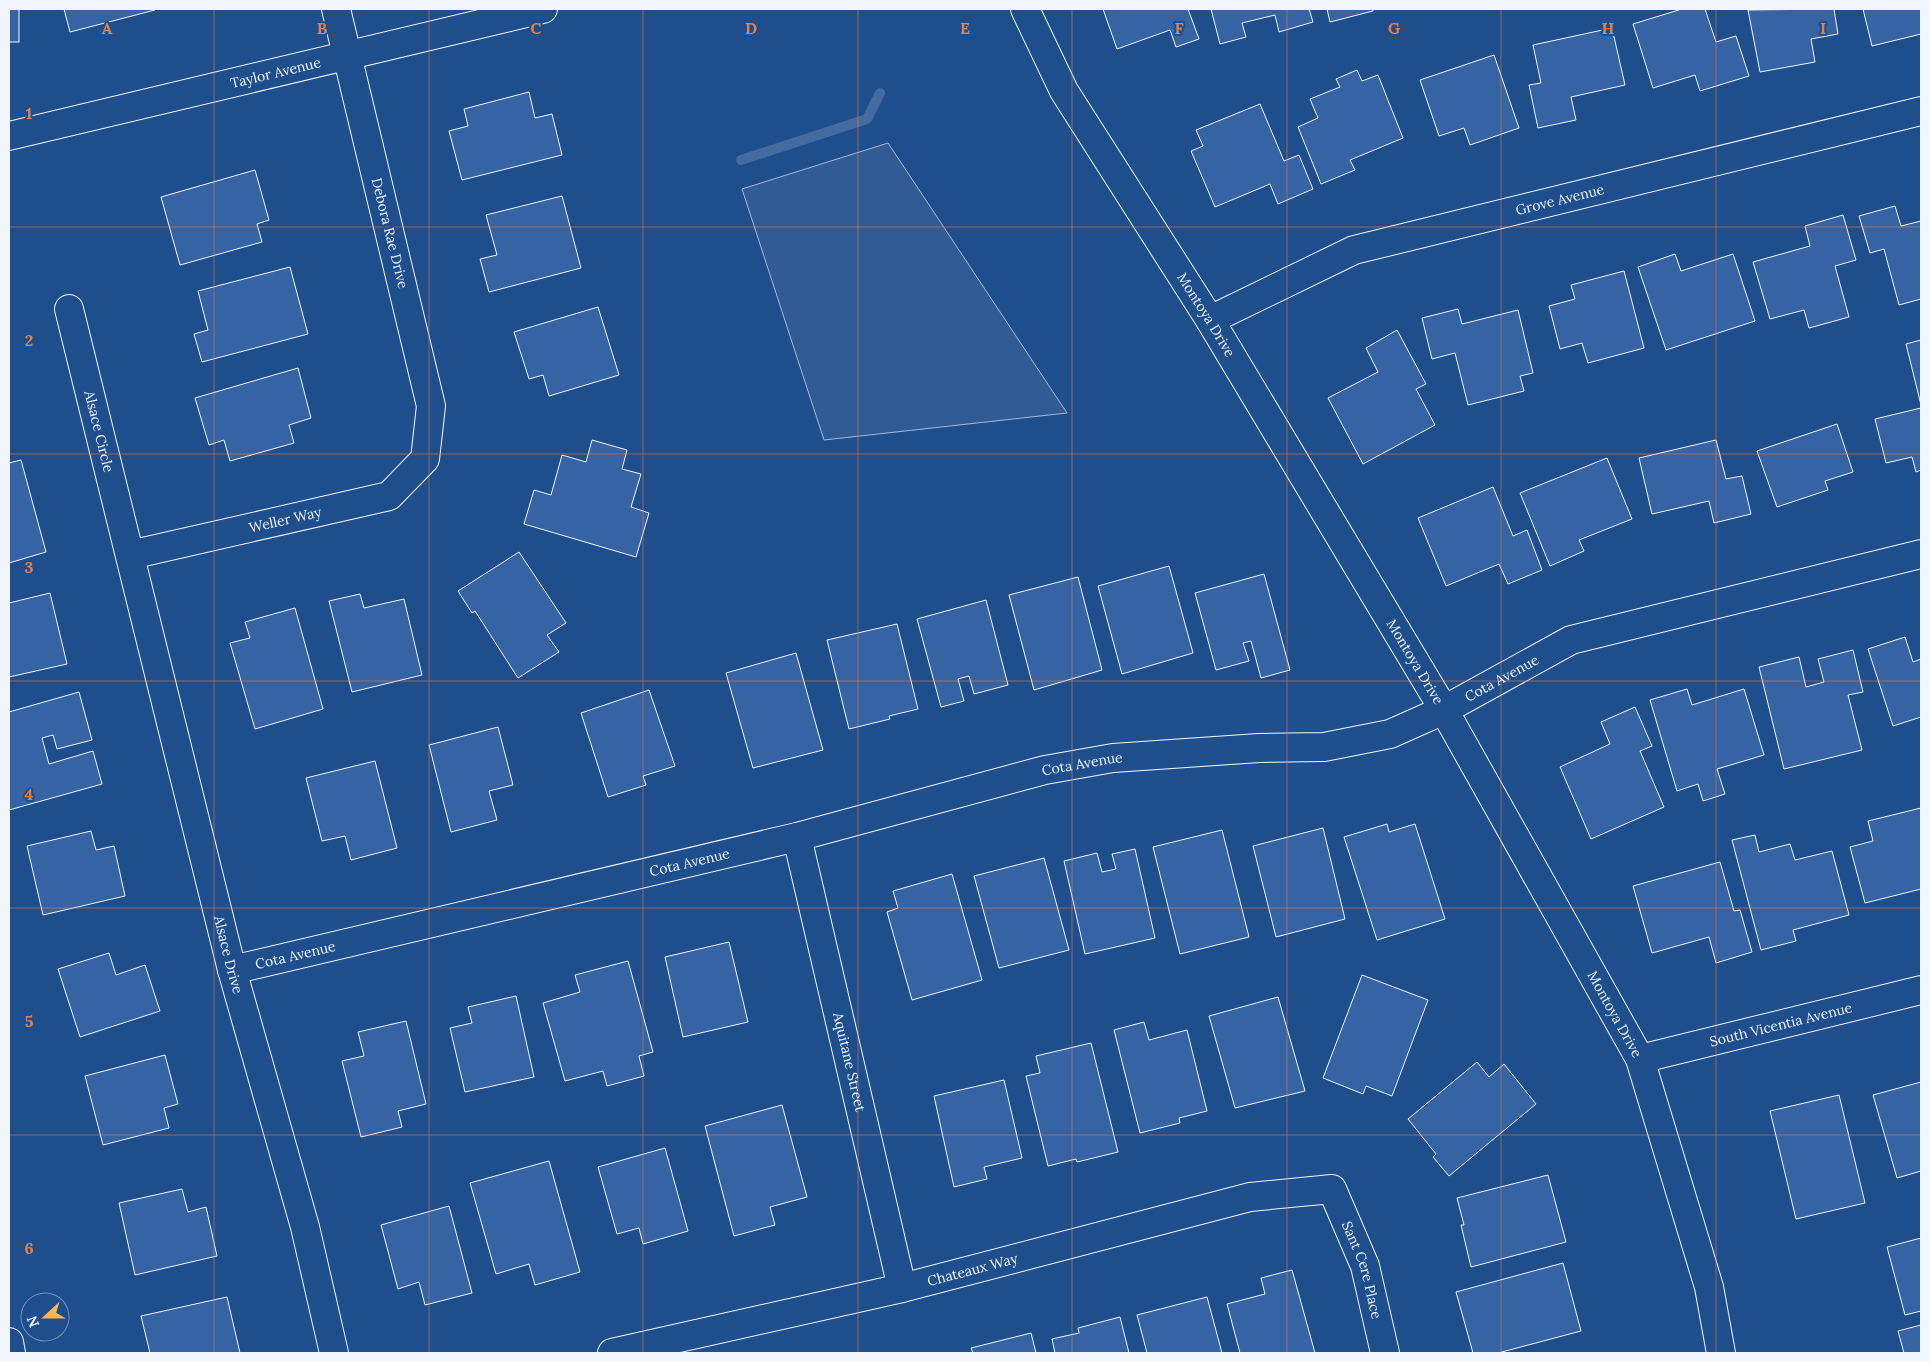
<svg xmlns="http://www.w3.org/2000/svg" width="1930" height="1362" font-family="Lora,serif">
<style>
.green{fill:#305b95;stroke:#a8bbd7}
.lines{fill:none;stroke-linecap:round;stroke-linejoin:round}
.stream{stroke:#446ba0;stroke-width:10}
.building{fill:#3563a3;stroke:#f2f6ff}
.minor-casing{stroke:#f2f6ff;stroke-width:30}
.tertiary-casing{stroke:#f2f6ff;stroke-width:30}
.primary-casing{stroke:#f2f6ff;stroke-width:30}
.minor{stroke:#1f4e8c;stroke-width:28}
.tertiary{stroke:#1f4e8c;stroke-width:28}
.primary{stroke:#1f4e8c;stroke-width:28}
.grid{fill:none;stroke:#ea8049;stroke-width:1;stroke-opacity:0.55}
.labels{text-anchor:middle;dominant-baseline:central;stroke-width:4;stroke-linejoin:round;paint-order:stroke}
.street-label{font-size:14px;fill:#f2f6ff;stroke:#1f4e8c}
.grid-label{font-size:16px;text-anchor:middle;font-weight:bold;fill:#ea8049;stroke:#1f4e8c;stroke-width:4;stroke-linejoin:round;paint-order:stroke}
</style>
<rect width="100%" height="100%" fill="#1f4e8c"/>
<path class="green" d="M 888,143 L 1067,413 L 824,440 L 742,189 Z"/>
<g class="lines">
<path class="stream" d="M 741,160 L 867,119 L 880,93"/>
</g>
<g class="building">
<rect x="9" y="9" width="10" height="33"/>
<path d="M 64,9 L 155,9 L 155,10 L 70,32 Z"/>
<path d="M 1103,9 L 1188,9 L 1199,39 L 1176,47 L 1170,30 L 1117,49 Z"/>
<path d="M 1211,9 L 1309,9 L 1313,22 L 1279,32 L 1275,15 L 1242,23 L 1246,37 L 1220,44 Z"/>
<path d="M 1327,9 L 1373,9 L 1373,11 L 1330,22 Z"/>
<path d="M 1682,9 L 1705,9 L 1716,42 L 1736,36 L 1749,76 L 1700,91 L 1695,75 L 1653,88 L 1633,24 Z"/>
<path d="M 1834,9 L 1838,34 L 1811,39 L 1815,62 L 1760,72 L 1748,10 Z"/>
<path d="M 1863,9 L 1921,9 L 1921,34 L 1872,46 Z"/>
<path d="M 1612,28 L 1625,85 L 1571,97 L 1576,120 L 1538,128 L 1529,85 L 1541,83 L 1533,45 Z"/>
<path d="M 1494,55 L 1519,128 L 1470,145 L 1464,128 L 1439,136 L 1420,80 Z"/>
<path d="M 1357,70 L 1362,81 L 1378,75 L 1403,138 L 1350,160 L 1355,170 L 1321,184 L 1298,127 L 1318,118 L 1310,99 L 1340,87 L 1336,79 Z"/>
<path d="M 529,92 L 535,118 L 552,114 L 562,155 L 462,180 L 449,131 L 468,126 L 464,109 Z"/>
<path d="M 1260,104 L 1284,161 L 1299,155 L 1313,189 L 1278,204 L 1270,184 L 1215,207 L 1191,151 L 1203,146 L 1196,130 Z"/>
<path d="M 255,170 L 269,220 L 257,224 L 262,242 L 180,265 L 161,197 Z"/>
<path d="M 562,196 L 581,268 L 489,292 L 480,259 L 497,255 L 486,215 Z"/>
<path d="M 1895,206 L 1901,226 L 1921,221 L 1921,299 L 1899,305 L 1884,249 L 1870,253 L 1859,216 Z"/>
<path d="M 1843,215 L 1856,260 L 1835,266 L 1849,317 L 1809,328 L 1804,310 L 1770,319 L 1753,262 L 1810,246 L 1805,226 Z"/>
<path d="M 1675,254 L 1681,271 L 1733,254 L 1755,321 L 1666,350 L 1638,267 Z"/>
<path d="M 290,267 L 308,334 L 202,362 L 194,334 L 208,330 L 198,291 Z"/>
<path d="M 1624,271 L 1644,348 L 1588,363 L 1582,343 L 1560,349 L 1549,306 L 1575,299 L 1571,285 Z"/>
<path d="M 598,307 L 619,375 L 549,396 L 543,375 L 529,379 L 514,332 Z"/>
<path d="M 1458,309 L 1462,324 L 1518,310 L 1533,373 L 1520,376 L 1524,391 L 1468,405 L 1455,353 L 1432,359 L 1422,318 Z"/>
<path d="M 1397,330 L 1426,384 L 1416,389 L 1435,425 L 1363,464 L 1328,398 L 1378,372 L 1366,348 Z"/>
<path d="M 1921,340 L 1921,405 L 1906,344 Z"/>
<path d="M 298,368 L 311,418 L 289,425 L 294,443 L 230,461 L 224,440 L 209,445 L 195,398 Z"/>
<path d="M 1921,408 L 1921,470 L 1916,472 L 1912,457 L 1886,463 L 1875,419 Z"/>
<path d="M 1837,424 L 1853,472 L 1825,481 L 1828,490 L 1777,507 L 1757,451 Z"/>
<path d="M 592,440 L 627,450 L 622,469 L 641,474 L 631,507 L 649,513 L 636,557 L 524,524 L 534,490 L 551,495 L 562,455 L 586,462 Z"/>
<path d="M 1716,440 L 1726,479 L 1742,476 L 1751,514 L 1714,523 L 1709,501 L 1652,514 L 1639,458 Z"/>
<path d="M 1607,458 L 1632,519 L 1579,540 L 1584,551 L 1550,566 L 1520,493 Z"/>
<path d="M 21,460 L 46,552 L 9,563 L 9,463 Z"/>
<path d="M 1493,487 L 1513,536 L 1527,530 L 1542,570 L 1508,584 L 1499,564 L 1446,586 L 1418,518 Z"/>
<path d="M 519,552 L 566,623 L 547,635 L 559,652 L 518,678 L 475,611 L 472,613 L 458,591 Z"/>
<path d="M 1169,566 L 1193,653 L 1122,674 L 1098,586 Z"/>
<path d="M 1264,574 L 1290,670 L 1261,678 L 1251,641 L 1243,643 L 1249,661 L 1216,670 L 1195,593 Z"/>
<path d="M 1078,577 L 1102,670 L 1034,690 L 1009,595 Z"/>
<path d="M 50,593 L 67,664 L 9,677 L 9,603 Z"/>
<path d="M 360,594 L 364,608 L 404,599 L 422,675 L 352,692 L 329,601 Z"/>
<path d="M 986,600 L 1008,685 L 974,694 L 969,676 L 958,679 L 964,701 L 941,707 L 917,619 Z"/>
<path d="M 295,608 L 323,709 L 255,729 L 230,643 L 250,638 L 245,622 Z"/>
<path d="M 897,624 L 918,709 L 889,716 L 890,719 L 849,729 L 827,640 Z"/>
<path d="M 1905,637 L 1913,662 L 1921,659 L 1921,717 L 1893,726 L 1868,649 Z"/>
<path d="M 1853,650 L 1863,692 L 1848,695 L 1862,750 L 1784,769 L 1759,667 L 1799,657 L 1806,687 L 1824,682 L 1818,659 Z"/>
<path d="M 796,653 L 823,750 L 753,768 L 726,673 Z"/>
<path d="M 1687,689 L 1692,705 L 1744,689 L 1764,755 L 1717,769 L 1725,794 L 1703,801 L 1698,784 L 1677,791 L 1650,700 Z"/>
<path d="M 649,690 L 675,766 L 643,776 L 646,785 L 608,797 L 581,713 Z"/>
<path d="M 79,692 L 92,740 L 57,749 L 53,735 L 42,738 L 49,764 L 93,751 L 102,784 L 9,810 L 9,712 Z"/>
<path d="M 1635,707 L 1652,746 L 1640,751 L 1664,807 L 1591,839 L 1560,767 L 1610,744 L 1601,722 Z"/>
<path d="M 498,727 L 513,785 L 489,791 L 497,820 L 451,832 L 429,745 Z"/>
<path d="M 375,761 L 397,848 L 351,860 L 345,836 L 322,841 L 306,778 Z"/>
<path d="M 1921,808 L 1921,891 L 1921,889 L 1865,903 L 1850,847 L 1873,841 L 1868,821 Z"/>
<path d="M 1387,824 L 1389,832 L 1415,824 L 1445,919 L 1377,940 L 1344,837 Z"/>
<path d="M 1323,828 L 1345,919 L 1276,937 L 1253,846 Z"/>
<path d="M 1222,830 L 1249,937 L 1180,954 L 1153,847 Z"/>
<path d="M 91,831 L 96,850 L 114,846 L 125,896 L 43,915 L 27,846 Z"/>
<path d="M 1755,835 L 1759,852 L 1790,844 L 1795,860 L 1832,851 L 1849,915 L 1793,930 L 1796,941 L 1761,950 L 1732,840 Z"/>
<path d="M 1135,849 L 1155,938 L 1085,954 L 1064,861 L 1097,853 L 1102,872 L 1116,869 L 1112,854 Z"/>
<path d="M 1044,858 L 1069,950 L 999,968 L 974,876 Z"/>
<path d="M 1720,862 L 1734,911 L 1740,910 L 1752,952 L 1716,963 L 1709,937 L 1652,953 L 1633,886 Z"/>
<path d="M 952,874 L 982,980 L 912,1000 L 887,912 L 898,908 L 893,891 Z"/>
<path d="M 729,942 L 748,1022 L 683,1037 L 665,957 Z"/>
<path d="M 109,953 L 116,975 L 145,965 L 160,1011 L 80,1037 L 58,969 Z"/>
<path d="M 628,961 L 653,1052 L 639,1056 L 644,1076 L 607,1086 L 603,1071 L 565,1081 L 543,1003 L 580,992 L 575,975 Z"/>
<path d="M 1362,975 L 1428,1000 L 1392,1096 L 1366,1086 L 1363,1094 L 1323,1078 Z"/>
<path d="M 516,996 L 534,1077 L 465,1092 L 450,1028 L 472,1023 L 468,1007 Z"/>
<path d="M 1278,997 L 1305,1091 L 1235,1108 L 1209,1016 Z"/>
<path d="M 406,1021 L 426,1104 L 398,1111 L 402,1127 L 361,1137 L 342,1061 L 364,1056 L 358,1032 Z"/>
<path d="M 1144,1022 L 1149,1040 L 1187,1030 L 1207,1111 L 1179,1118 L 1180,1123 L 1140,1133 L 1114,1030 Z"/>
<path d="M 1091,1043 L 1118,1152 L 1077,1162 L 1076,1159 L 1048,1166 L 1026,1076 L 1040,1073 L 1036,1056 Z"/>
<path d="M 165,1055 L 178,1104 L 164,1108 L 169,1128 L 103,1145 L 85,1076 Z"/>
<path d="M 1477,1062 L 1489,1077 L 1504,1064 L 1536,1104 L 1449,1176 L 1433,1157 L 1436,1154 L 1408,1119 Z"/>
<path d="M 1004,1080 L 1022,1158 L 984,1167 L 987,1179 L 954,1187 L 934,1096 Z"/>
<path d="M 1921,1082 L 1921,1171 L 1897,1178 L 1873,1095 Z"/>
<path d="M 1839,1095 L 1865,1203 L 1796,1219 L 1770,1111 Z"/>
<path d="M 782,1105 L 807,1197 L 770,1207 L 775,1225 L 734,1236 L 705,1126 Z"/>
<path d="M 665,1148 L 688,1231 L 643,1244 L 639,1228 L 617,1234 L 598,1167 Z"/>
<path d="M 549,1161 L 580,1272 L 535,1285 L 529,1264 L 496,1274 L 470,1183 Z"/>
<path d="M 1548,1175 L 1566,1242 L 1471,1267 L 1461,1225 L 1464,1225 L 1457,1198 Z"/>
<path d="M 182,1189 L 188,1212 L 206,1207 L 217,1256 L 135,1275 L 119,1203 Z"/>
<path d="M 449,1206 L 472,1293 L 425,1305 L 419,1282 L 398,1289 L 381,1225 Z"/>
<path d="M 1921,1238 L 1921,1311 L 1905,1315 L 1887,1247 Z"/>
<path d="M 1563,1263 L 1581,1331 L 1498,1353 L 1473,1353 L 1456,1292 Z"/>
<path d="M 1292,1270 L 1315,1353 L 1240,1353 L 1227,1304 L 1265,1294 L 1261,1278 Z"/>
<path d="M 227,1297 L 240,1353 L 150,1353 L 141,1316 Z"/>
<path d="M 1207,1297 L 1222,1353 L 1147,1353 L 1137,1315 Z"/>
<path d="M 1120,1317 L 1129,1353 L 1055,1353 L 1052,1339 L 1079,1333 L 1078,1328 Z"/>
<path d="M 1921,1325 L 1921,1353 L 1904,1353 L 1898,1331 Z"/>
<path d="M 1031,1333 L 1036,1353 L 973,1353 L 971,1348 Z"/>
</g>
<g class="lines">
<g class="minor-casing">
<g id="minor">
<path id="s1" d="M 69,309 L 232,970 L 305,1227 L 334,1353"/>
<path id="s2" d="M 1210,320 L 1354,250 L 1921,111"/>
<path id="s3" d="M 130,555 L 389,496 L 425,459 L 431,406 L 336,9"/>
<path id="s4" d="M 797,837 L 902,1288"/>
<path id="s5" d="M 232,970 L 797,837 L 1045,770 L 1113,758 L 1259,748 L 1324,747 L 1390,734 L 1444,710 L 1571,640 L 1921,554"/>
<path id="s6" d="M 1640,1059 L 1921,990"/>
<path id="s7" d="M 612,1353 L 902,1288 L 1250,1197 L 1332,1189 L 1365,1266 L 1385,1353"/>
</g>
</g>
<g class="tertiary-casing">
<g id="tertiary">
<path id="s8" d="M 1025,9 L 1064,91 L 1210,320 L 1444,710 L 1640,1059 L 1709,1287 L 1721,1353"/>
<path id="s9" d="M 9,136 L 543,9"/>
</g>
</g>
<g class="primary-casing">
<path id="primary" d="M 9,1342 L 11,1353"/>
</g>
<use href="#minor" class="minor"/>
<use href="#tertiary" class="tertiary"/>
<use href="#primary" class="primary"/>
</g>
<path class="grid" d="M 214,9 L 214,1353M 429,9 L 429,1353M 643,9 L 643,1353M 858,9 L 858,1353M 1072,9 L 1072,1353M 1287,9 L 1287,1353M 1501,9 L 1501,1353M 1716,9 L 1716,1353M 9,227 L 1921,227M 9,454 L 1921,454M 9,681 L 1921,681M 9,908 L 1921,908M 9,1135 L 1921,1135"/>
<g class="labels">
<g class="street-label">
<text stroke="none"><textPath href="#s9" startOffset="274">Taylor Avenue</textPath></text>
<text stroke="none"><textPath href="#s2" startOffset="372">Grove Avenue</textPath></text>
<text transform="translate(390 233) rotate(76)">Debora Rae Drive</text>
<text stroke="none"><textPath href="#s8" startOffset="356">Montoya Drive</textPath></text>
<text stroke="none"><textPath href="#s1" startOffset="126">Alsace Circle</textPath></text>
<text stroke="none"><textPath href="#s3" startOffset="159">Weller Way</textPath></text>
<text stroke="none"><textPath href="#s8" startOffset="761">Montoya Drive</textPath></text>
<text stroke="none"><textPath href="#s5" startOffset="1310">Cota Avenue</textPath></text>
<text stroke="none"><textPath href="#s5" startOffset="875">Cota Avenue</textPath></text>
<text stroke="none"><textPath href="#s5" startOffset="470">Cota Avenue</textPath></text>
<text stroke="none"><textPath href="#s1" startOffset="665">Alsace Drive</textPath></text>
<text stroke="none"><textPath href="#s5" startOffset="65">Cota Avenue</textPath></text>
<text stroke="none"><textPath href="#s8" startOffset="1166">Montoya Drive</textPath></text>
<text stroke="none"><textPath href="#s6" startOffset="145">South Vicentia Avenue</textPath></text>
<text stroke="none"><textPath href="#s4" startOffset="231">Aquitane Street</textPath></text>
<text stroke="none"><textPath href="#s7" startOffset="370">Chateaux Way</textPath></text>
<text stroke="none"><textPath href="#s7" startOffset="826">Sant Cere Place</textPath></text>
</g>
</g>
<g class="grid-label">
<text x="107" y="34">A</text>
<text x="322" y="34">B</text>
<text x="536" y="34">C</text>
<text x="751" y="34">D</text>
<text x="965" y="34">E</text>
<text x="1179" y="34">F</text>
<text x="1394" y="34">G</text>
<text x="1608" y="34">H</text>
<text x="1823" y="34">I</text>
<text x="29" y="119">1</text>
<text x="29" y="346">2</text>
<text x="29" y="573">3</text>
<text x="29" y="800">4</text>
<text x="29" y="1027">5</text>
<text x="29" y="1254">6</text>
</g>
<rect width="1930" height="1362" fill="none" stroke="#f2f6ff" stroke-width="20"/>
<g transform="translate(45 1317) rotate(249)"><circle r="24" fill="#1f4e8c" stroke="#7391ba"/>
<path d="M0-4L9 19L0 12L-9 19Z" fill="#ffb74d"/>
<text y="-8" font-size="14" font-weight="bold" text-anchor="middle" fill="#f2f6ff">N</text>
</g>
</svg>
